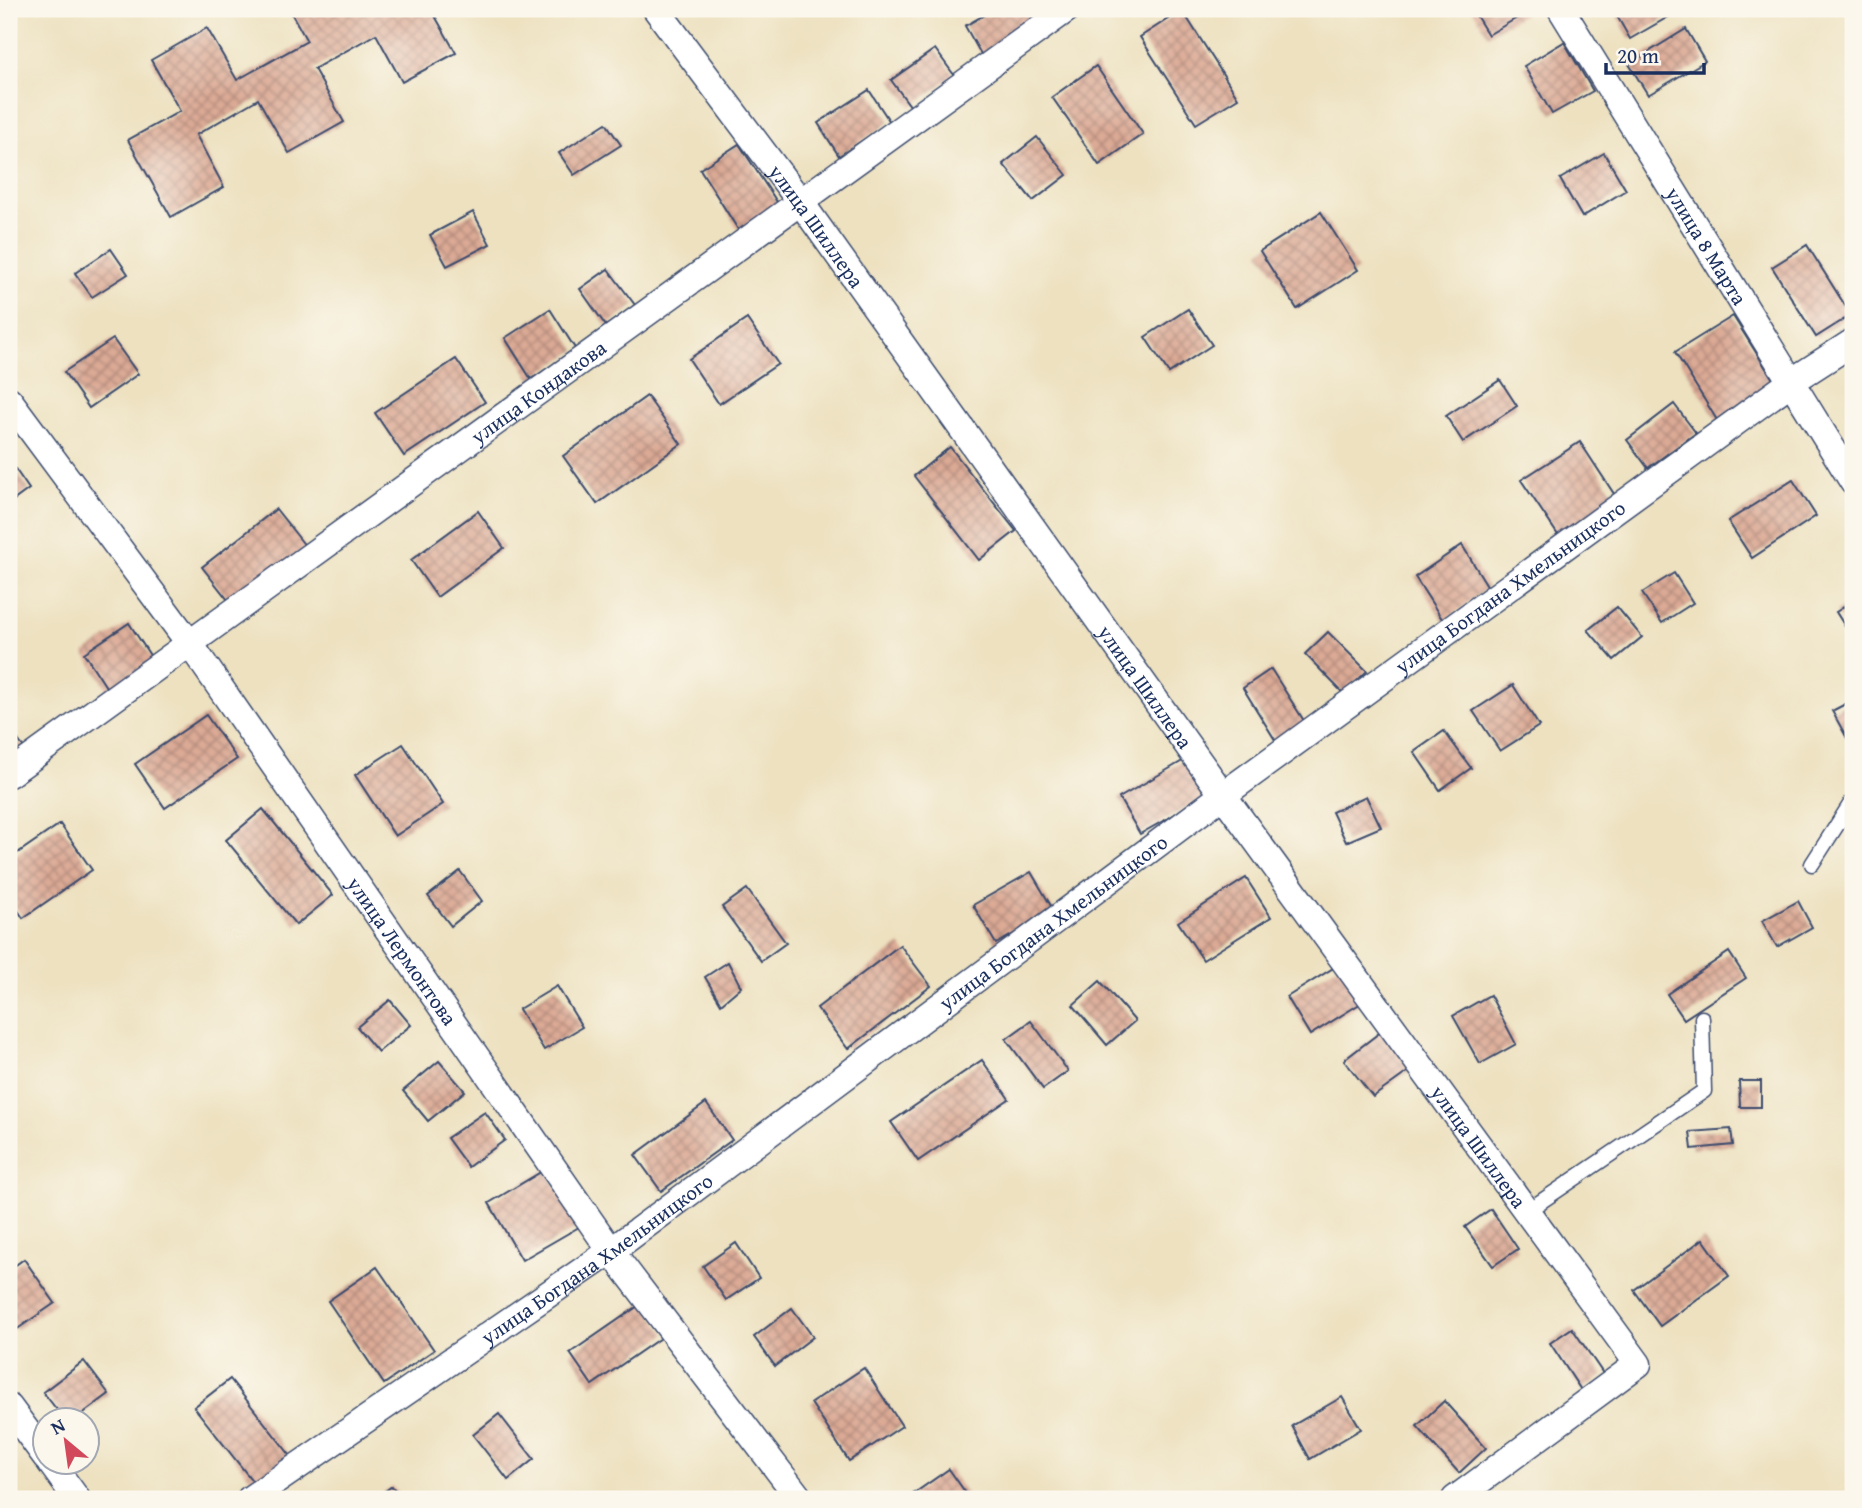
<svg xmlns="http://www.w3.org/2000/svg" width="1862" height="1508" font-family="'Gentium Book Plus',serif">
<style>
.building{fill:url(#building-cross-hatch)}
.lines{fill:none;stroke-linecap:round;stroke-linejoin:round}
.lane-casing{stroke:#3a4a6d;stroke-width:17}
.street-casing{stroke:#3a4a6d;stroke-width:29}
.lane{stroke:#fff;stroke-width:14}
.street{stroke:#fff;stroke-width:26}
.labels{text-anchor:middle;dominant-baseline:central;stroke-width:5;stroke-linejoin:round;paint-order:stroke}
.street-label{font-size:21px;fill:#1b2f5e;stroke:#fbf7ec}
</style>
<defs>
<pattern id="building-cross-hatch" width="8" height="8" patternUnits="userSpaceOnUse" patternTransform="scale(1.75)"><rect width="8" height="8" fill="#dcaa95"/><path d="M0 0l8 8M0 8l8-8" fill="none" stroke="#b28b7d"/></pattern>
</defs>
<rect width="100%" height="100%" fill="#fbf7ec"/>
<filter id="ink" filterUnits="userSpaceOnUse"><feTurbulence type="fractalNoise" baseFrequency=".0143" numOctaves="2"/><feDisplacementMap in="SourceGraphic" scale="14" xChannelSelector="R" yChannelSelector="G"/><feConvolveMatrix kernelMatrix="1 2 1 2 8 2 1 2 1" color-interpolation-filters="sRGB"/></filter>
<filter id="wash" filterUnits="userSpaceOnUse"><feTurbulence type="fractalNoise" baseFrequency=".00686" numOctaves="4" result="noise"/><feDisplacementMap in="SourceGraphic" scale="28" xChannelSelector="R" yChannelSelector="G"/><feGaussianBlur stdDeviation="1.57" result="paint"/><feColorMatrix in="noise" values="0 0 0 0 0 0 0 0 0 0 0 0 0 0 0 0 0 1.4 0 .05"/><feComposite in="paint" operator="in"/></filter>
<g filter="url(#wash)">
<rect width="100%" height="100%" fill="#ede1c0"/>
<g id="blocks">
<g class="building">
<path d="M 289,9 L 431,9 L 456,53 L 402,82 L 376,34 L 314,69 L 344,122 L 289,153 L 258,99 L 196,135 L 224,187 L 171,217 L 128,140 L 180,111 L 151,60 L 207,28 L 237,80 L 307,41 Z"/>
<path d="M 995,9 L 1031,9 L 1039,23 L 982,56 L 965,26 Z"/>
<path d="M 1472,9 L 1532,9 L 1488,35 Z"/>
<path d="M 1613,9 L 1682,9 L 1630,39 Z"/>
<path d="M 1182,10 L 1238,98 L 1196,124 L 1140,37 Z"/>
<path d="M 1686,29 L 1705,61 L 1648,95 L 1629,64 Z"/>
<path d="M 1564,42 L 1593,91 L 1552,114 L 1524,66 Z"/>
<path d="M 935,49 L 954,75 L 911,107 L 891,80 Z"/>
<path d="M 1096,66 L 1143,134 L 1099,165 L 1052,97 Z"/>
<path d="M 869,90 L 890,122 L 839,156 L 818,123 Z"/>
<path d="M 606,123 L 621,145 L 574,175 L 559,153 Z"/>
<path d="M 1037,137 L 1067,175 L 1033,201 L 1003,164 Z"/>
<path d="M 739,144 L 779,205 L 739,231 L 700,169 Z"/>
<path d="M 1604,153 L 1626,190 L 1582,217 L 1560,179 Z"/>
<path d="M 473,212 L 490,244 L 447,266 L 430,235 Z"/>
<path d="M 1321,212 L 1358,270 L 1297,309 L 1260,251 Z"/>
<path d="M 1807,245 L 1851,315 L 1816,337 L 1772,267 Z"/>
<path d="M 111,249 L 128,274 L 92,297 L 75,273 Z"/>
<path d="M 608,269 L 635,305 L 606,326 L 580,289 Z"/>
<path d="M 550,309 L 576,350 L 531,379 L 505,338 Z"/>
<path d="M 1188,309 L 1212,345 L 1169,373 L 1145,337 Z"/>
<path d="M 1733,316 L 1779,389 L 1720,425 L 1675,352 Z"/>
<path d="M 747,319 L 778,364 L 719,404 L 689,359 Z"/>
<path d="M 113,339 L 138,374 L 89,408 L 64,372 Z"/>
<path d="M 456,359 L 485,402 L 404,456 L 375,413 Z"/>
<path d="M 1500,380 L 1517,406 L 1463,442 L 1446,416 Z"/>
<path d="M 647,396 L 681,444 L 597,504 L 563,456 Z"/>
<path d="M 1674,404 L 1696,433 L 1648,468 L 1627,440 Z"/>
<path d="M 1580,442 L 1618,500 L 1560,538 L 1521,480 Z"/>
<path d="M 950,447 L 1016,531 L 979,560 L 914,476 Z"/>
<path d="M 9,460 L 29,489 L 10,503 L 9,501 Z"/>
<path d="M 1793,480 L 1816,516 L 1752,558 L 1728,521 Z"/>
<path d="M 276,509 L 306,547 L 232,605 L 202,567 Z"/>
<path d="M 478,511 L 504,548 L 437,597 L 411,560 Z"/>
<path d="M 1462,545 L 1488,587 L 1444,622 L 1415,577 Z"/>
<path d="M 1674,573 L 1693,603 L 1662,623 L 1642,593 Z"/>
<path d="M 1853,601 L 1853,639 L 1836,612 Z"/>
<path d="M 1617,607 L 1642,637 L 1614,660 L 1588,630 Z"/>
<path d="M 129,623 L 153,660 L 108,690 L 84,653 Z"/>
<path d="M 1328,632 L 1367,671 L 1344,694 L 1305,654 Z"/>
<path d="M 1271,669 L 1306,724 L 1277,743 L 1243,688 Z"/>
<path d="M 1513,685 L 1539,726 L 1500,751 L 1473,711 Z"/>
<path d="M 1853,700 L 1853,749 L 1832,711 Z"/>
<path d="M 206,715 L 237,759 L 165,808 L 135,764 Z"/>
<path d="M 9,728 L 24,748 L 9,760 Z"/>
<path d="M 1444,731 L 1471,768 L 1440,790 L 1414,752 Z"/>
<path d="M 403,744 L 443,804 L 395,836 L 355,775 Z"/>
<path d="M 1186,759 L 1207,796 L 1140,834 L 1119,798 Z"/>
<path d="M 1366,796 L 1381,827 L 1346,842 L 1332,812 Z"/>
<path d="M 263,809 L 333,895 L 296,925 L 226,840 Z"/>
<path d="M 60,824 L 92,870 L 23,918 L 9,897 L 9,859 Z"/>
<path d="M 460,871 L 482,901 L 451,926 L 428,896 Z"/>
<path d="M 1031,872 L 1054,911 L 996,944 L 973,905 Z"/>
<path d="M 1246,878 L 1271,917 L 1203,960 L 1178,922 Z"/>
<path d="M 747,889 L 786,943 L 761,961 L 722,907 Z"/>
<path d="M 1798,901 L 1812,927 L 1777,947 L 1762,921 Z"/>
<path d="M 900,945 L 931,986 L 848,1049 L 817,1008 Z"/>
<path d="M 1729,952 L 1746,978 L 1684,1019 L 1667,994 Z"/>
<path d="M 728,962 L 741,987 L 721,1004 L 705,977 Z"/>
<path d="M 1343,962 L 1366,1000 L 1310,1035 L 1287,997 Z"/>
<path d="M 1100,981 L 1135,1021 L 1107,1045 L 1073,1005 Z"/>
<path d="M 557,986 L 582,1027 L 544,1050 L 519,1009 Z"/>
<path d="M 1490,995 L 1516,1044 L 1480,1064 L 1453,1016 Z"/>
<path d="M 390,1000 L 411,1025 L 378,1052 L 357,1027 Z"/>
<path d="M 1031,1021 L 1068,1071 L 1043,1089 L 1006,1039 Z"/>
<path d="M 1387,1027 L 1416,1066 L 1373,1097 L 1344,1060 Z"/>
<path d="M 982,1060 L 1009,1099 L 918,1161 L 891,1122 Z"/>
<path d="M 439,1061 L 465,1091 L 428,1121 L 403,1091 Z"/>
<path d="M 1739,1081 L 1761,1081 L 1761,1107 L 1740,1107 Z"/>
<path d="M 706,1103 L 732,1140 L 661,1191 L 635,1155 Z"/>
<path d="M 485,1112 L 505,1140 L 468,1167 L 447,1138 Z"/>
<path d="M 1731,1129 L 1733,1145 L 1692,1149 L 1690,1132 Z"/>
<path d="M 546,1169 L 579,1227 L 522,1260 L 489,1203 Z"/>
<path d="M 1491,1209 L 1518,1249 L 1493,1266 L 1465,1227 Z"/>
<path d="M 1703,1239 L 1729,1276 L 1660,1326 L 1634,1290 Z"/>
<path d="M 736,1243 L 759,1278 L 726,1300 L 703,1266 Z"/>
<path d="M 24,1259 L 55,1303 L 16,1330 L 9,1321 L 9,1270 Z"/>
<path d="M 377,1267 L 434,1350 L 384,1384 L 328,1301 Z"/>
<path d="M 644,1302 L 666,1334 L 592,1385 L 570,1353 Z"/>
<path d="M 792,1308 L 813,1337 L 775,1366 L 754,1337 Z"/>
<path d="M 1572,1328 L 1604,1375 L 1581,1390 L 1550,1343 Z"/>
<path d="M 84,1361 L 109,1394 L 74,1420 L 65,1420 L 43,1392 Z"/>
<path d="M 864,1368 L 902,1426 L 849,1461 L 811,1403 Z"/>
<path d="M 230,1379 L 290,1455 L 254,1483 L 194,1407 Z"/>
<path d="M 1342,1397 L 1361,1429 L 1310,1459 L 1292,1426 Z"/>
<path d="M 1444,1401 L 1486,1448 L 1459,1473 L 1417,1426 Z"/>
<path d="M 499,1414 L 534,1459 L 508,1480 L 473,1435 Z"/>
<path d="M 949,1469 L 970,1499 L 906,1499 Z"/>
<path d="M 392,1486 L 402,1499 L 375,1499 Z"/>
</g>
</g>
</g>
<g filter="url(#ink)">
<use href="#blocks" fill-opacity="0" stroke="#3a4a6d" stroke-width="2"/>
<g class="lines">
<g class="lane-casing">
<g id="lane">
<path d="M 1812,864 L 1853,800"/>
<path d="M 1527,1211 L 1704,1091 L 1702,1018"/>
</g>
</g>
<g class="street-casing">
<g id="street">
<path id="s1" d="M 656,9 L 799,200 L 1223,795 L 1638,1364 L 1455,1499"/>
<path id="s2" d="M 1561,9 L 1853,482"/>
<path id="s3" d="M 9,400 L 190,644 L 611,1251 L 800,1499"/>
<path id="s4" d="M 9,774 L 1067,9"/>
<path d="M 9,1407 L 46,1457"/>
<path d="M 50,1462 L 77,1499"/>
<path id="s5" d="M 250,1499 L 611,1251 L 1223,795 L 1791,382 L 1853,342"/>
</g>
</g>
<use href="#lane" class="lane"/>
<use href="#street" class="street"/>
</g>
</g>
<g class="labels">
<g class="street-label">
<text stroke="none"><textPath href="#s1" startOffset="270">улица Шиллера</textPath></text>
<text stroke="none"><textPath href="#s2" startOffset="278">улица 8 Марта</textPath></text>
<text stroke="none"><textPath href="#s4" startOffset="653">улица Кондакова</textPath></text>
<text stroke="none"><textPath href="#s5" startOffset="1556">улица Богдана Хмельницкого</textPath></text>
<text stroke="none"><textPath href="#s1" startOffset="836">улица Шиллера</textPath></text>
<text stroke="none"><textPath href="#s5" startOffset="989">улица Богдана Хмельницкого</textPath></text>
<text stroke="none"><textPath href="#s3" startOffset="677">улица Лермонтова</textPath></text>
<text stroke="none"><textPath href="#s1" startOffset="1404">улица Шиллера</textPath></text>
<text stroke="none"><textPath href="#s5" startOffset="422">улица Богдана Хмельницкого</textPath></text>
</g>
</g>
<rect width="1862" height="1508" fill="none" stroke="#fbf7ec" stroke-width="35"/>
<g transform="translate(66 1441) rotate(331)"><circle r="33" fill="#fbf7ec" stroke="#a1a7b3" stroke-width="2"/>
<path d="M0-5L12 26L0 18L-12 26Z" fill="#d1495b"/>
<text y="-10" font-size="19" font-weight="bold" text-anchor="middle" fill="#1b2f5e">N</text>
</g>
<path d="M1606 63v10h98v-10" fill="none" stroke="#1b2f5e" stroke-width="3.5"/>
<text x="1617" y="63" font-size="21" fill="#1b2f5e" stroke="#fbf7ec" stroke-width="5" paint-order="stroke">20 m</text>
</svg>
